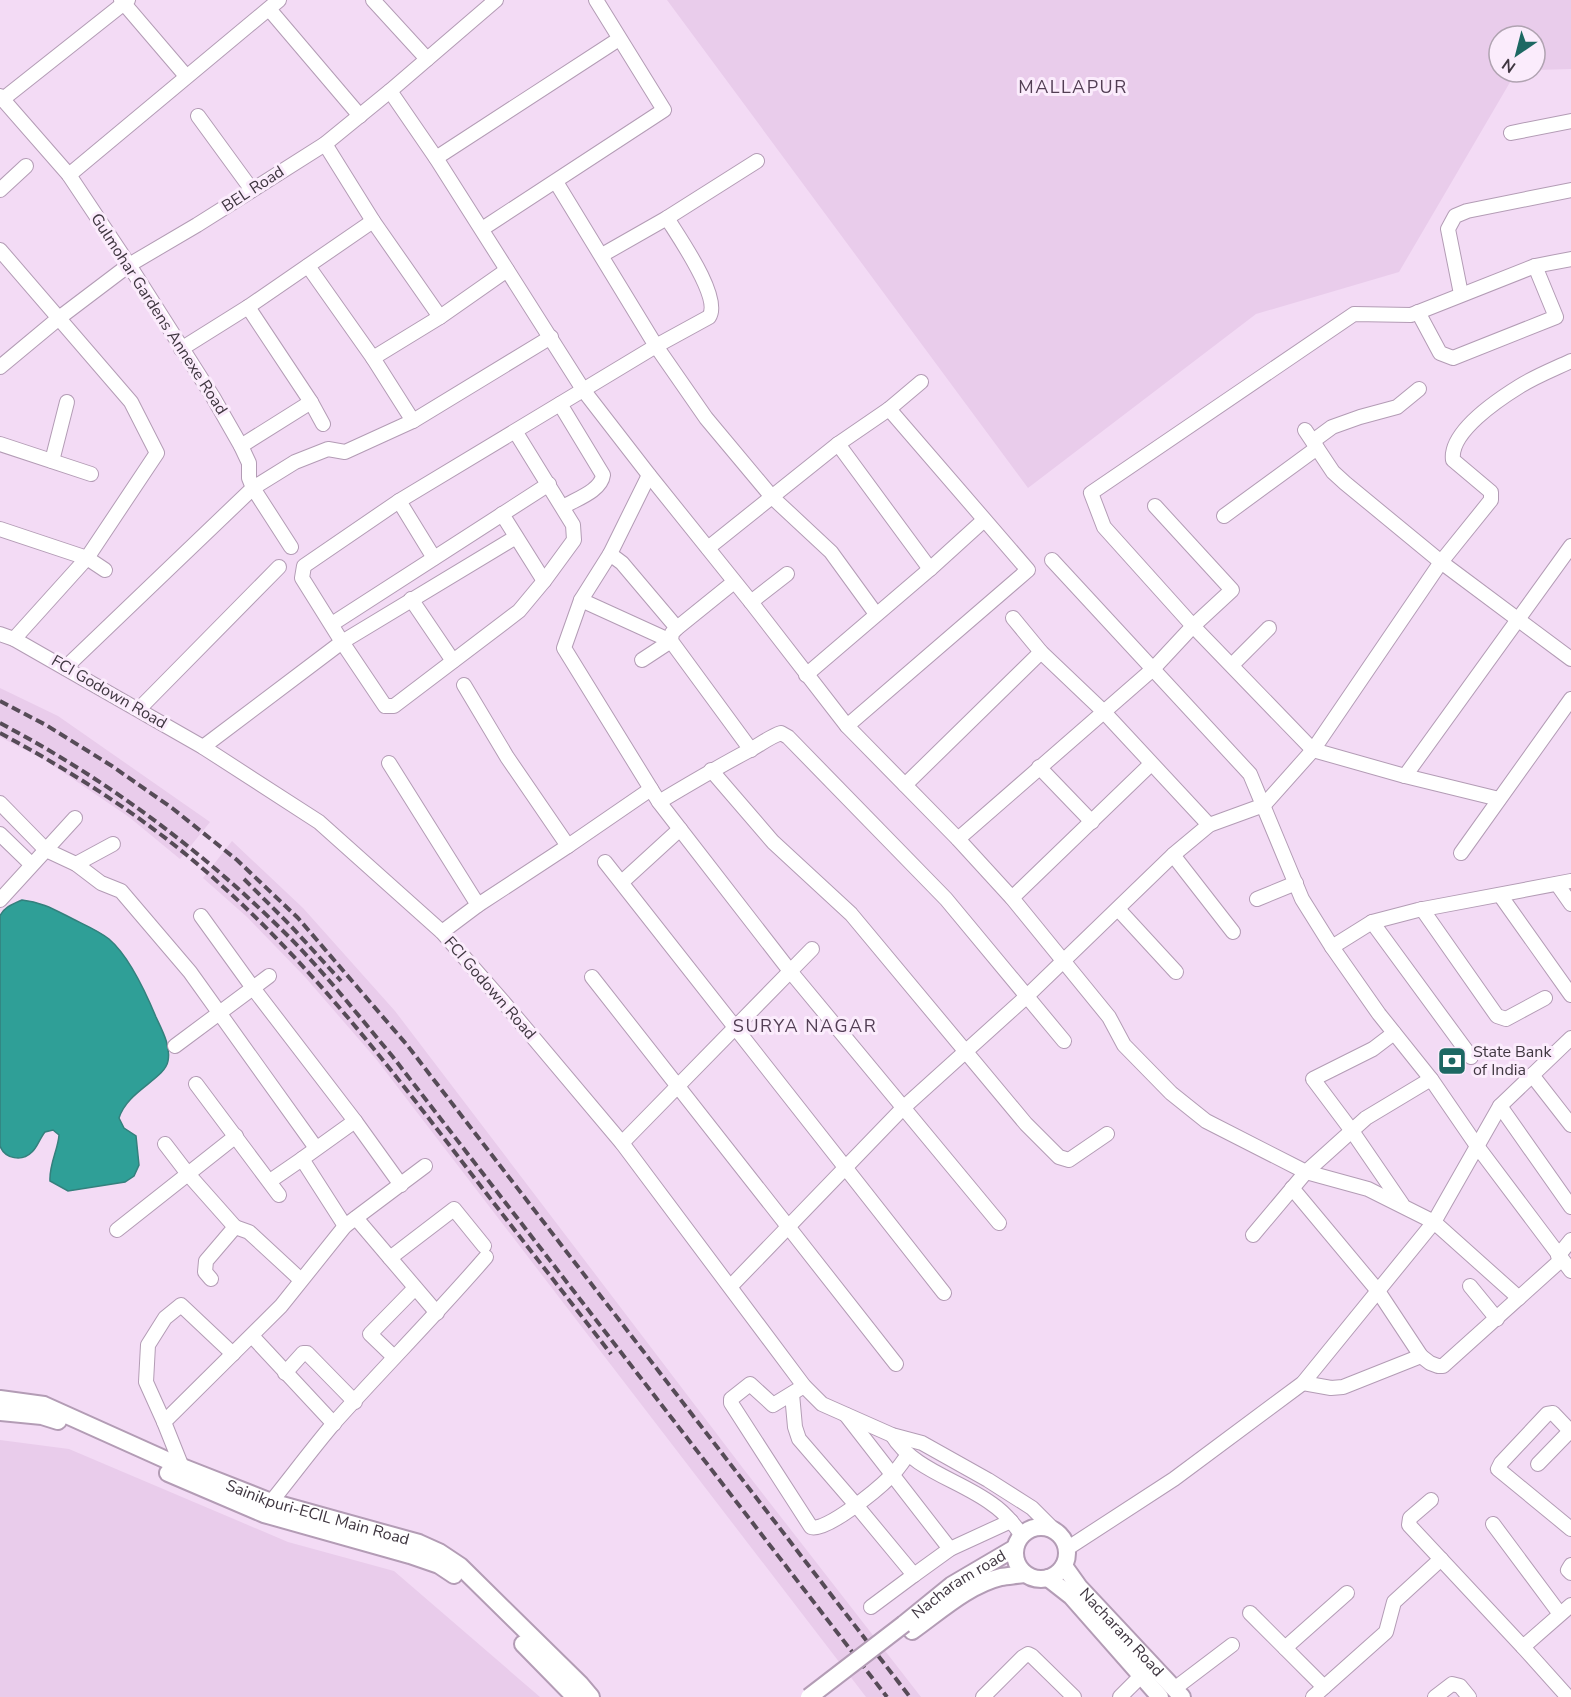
<svg xmlns="http://www.w3.org/2000/svg" width="1571" height="1697" font-family="'Nunito Sans',sans-serif">
<style>
.built{fill:#e9cceb}
.water{fill:#2f9f97;stroke:#34807d;stroke-width:1.5}
.lines{fill:none;stroke-linecap:round;stroke-linejoin:round}
.minor-casing{stroke:#b39cb5;stroke-width:16}
.major-casing{stroke:#b39cb5;stroke-width:20}
.minor{stroke:#fff;stroke-width:14}
.major{stroke:#fff;stroke-width:16}
.rail{stroke:#564b57;stroke-width:4;stroke-dasharray:9 4.5;stroke-linecap:butt}
.major-bridge-casing{stroke:#b39cb5;stroke-width:20;stroke-linecap:butt}
.major-bridge{stroke:#fff;stroke-width:16}
.labels{text-anchor:middle;dominant-baseline:central;stroke-width:6;stroke-linejoin:round;paint-order:stroke}
.street-label{font-size:16px;fill:#3f3640;stroke:#fbecfc}
.poi-label{font-size:16px;fill:#3f3640;stroke:#fbecfc;text-anchor:start}
.neighbourhood-label{font-size:18px;letter-spacing:1.5px;fill:#523e54;stroke:#fbecfc}
</style>
<rect width="100%" height="100%" fill="#f3dbf5"/>
<g class="built">
<path d="M 667,0 L 1571,0 L 1571,69 L 1535,70 L 1535,36 L 1499,36 L 1499,72 L 1516,72 L 1399,272 L 1256,314 L 1028,488 Z"/>
<path d="M 0,688 L 58,716 L 210,822 L 180,859 L 129,817 L 45,760 L 0,737 Z"/>
<path d="M 232,841 L 303,908 L 395,1011 L 742,1467 L 921,1697 L 866,1697 L 376,1059 L 305,977 L 247,917 L 203,878 Z"/>
<path d="M 0,1440 L 69,1449 L 288,1542 L 394,1571 L 540,1697 L 0,1697 Z"/>
</g>
<path class="water" d="M 22,900 C 42,902 55,910 73,919 C 85,925 99,931 109,939 C 129,956 146,993 156,1017 C 162,1030 171,1046 168,1061 C 165,1079 127,1091 119,1118 L 124,1128 L 136,1136 L 139,1165 L 134,1176 L 125,1182 L 68,1191 L 50,1181 C 49,1164 58,1150 59,1135 L 53,1130 L 45,1132 C 40,1138 37,1148 32,1152 C 22,1162 5,1159 0,1146 L 0,916 C 4,907 13,904 22,900 Z"/>
<g class="lines">
<g class="minor-casing">
<g id="minor">
<path d="M 121,0 L 186,76"/>
<path d="M 373,0 L 427,59"/>
<path d="M 269,9 L 360,116"/>
<path d="M 390,91 L 436,158 L 584,391 L 649,475 L 751,602 L 847,726 L 958,839 L 1012,898 L 1109,1017 L 1124,1045 L 1171,1093 L 1206,1121 L 1306,1172 L 1368,1189 L 1434,1222 L 1519,1298"/>
<path d="M 0,96 L 69,175 L 129,265 L 213,397 L 241,446 L 249,463 L 249,478 L 253,488 L 291,547"/>
<path d="M 3,99 L 128,0"/>
<path d="M 198,116 L 252,190"/>
<path d="M 1511,133 L 1571,121"/>
<path d="M 325,144 L 373,221 L 440,317"/>
<path d="M 436,158 L 619,39"/>
<path d="M 69,175 L 279,0"/>
<path d="M 556,182 L 656,346 L 706,418 L 772,497 L 831,552 L 876,614"/>
<path d="M 0,190 L 26,166"/>
<path d="M 482,229 L 664,110 L 596,0"/>
<path d="M 0,250 L 131,402 L 157,453 L 87,558 L 14,639"/>
<path d="M 602,255 L 667,218 L 757,161"/>
<path d="M 308,266 L 373,358 L 413,421 L 551,337"/>
<path d="M 1461,294 L 1448,229 L 1455,216 L 1467,211 L 1571,190"/>
<path d="M 248,307 L 311,402 L 323,424"/>
<path d="M 1418,312 L 1440,353 L 1453,358 L 1556,317 L 1535,266"/>
<path d="M 181,349 L 248,307 L 373,221"/>
<path d="M 373,358 L 440,317 L 507,270"/>
<path d="M 0,367 L 59,318 L 129,265 L 197,225 L 325,144 L 390,91 L 496,0"/>
<path d="M 560,404 L 603,475 C 601,491 576,499 563,507"/>
<path d="M 1305,430 L 1333,472 L 1345,483 L 1441,562 L 1571,659"/>
<path d="M 515,431 L 573,525 L 574,540 L 544,581 L 519,611 L 394,706 L 385,706 L 342,642 L 302,578 L 304,566 L 399,501 L 656,346 L 709,317 C 722,298 678,236 667,218"/>
<path d="M 1313,441 L 1332,427 L 1360,417 L 1397,407 L 1419,389"/>
<path d="M 0,444 L 91,474"/>
<path d="M 838,444 L 930,569"/>
<path d="M 241,446 L 311,402"/>
<path d="M 52,461 L 67,402"/>
<path d="M 649,475 L 610,554 L 622,563 L 677,628"/>
<path d="M 399,501 L 434,558"/>
<path d="M 502,514 L 544,581"/>
<path d="M 1224,516 L 1317,448"/>
<path d="M 0,529 L 87,558 L 105,570"/>
<path d="M 708,548 L 838,444 L 889,409 L 921,382"/>
<path d="M 610,554 L 581,600 L 564,648 L 659,802 L 790,971 L 999,1223"/>
<path d="M 1052,560 L 1250,774 L 1302,899 L 1332,947 L 1379,1014 L 1431,1079 L 1477,1146 L 1571,1271"/>
<path d="M 734,582 L 677,628 L 672,633 L 671,641 L 751,750"/>
<path d="M 411,599 L 453,661"/>
<path d="M 581,600 L 671,641"/>
<path d="M 751,602 L 787,574"/>
<path d="M 1013,618 L 1041,652 L 1103,711 L 1209,825"/>
<path d="M 332,624 L 549,484"/>
<path d="M 0,634 L 14,639 L 203,747 L 319,822 L 442,932 L 505,1004 L 622,1143 L 804,1386 L 822,1404 L 892,1435 L 922,1443 L 988,1480 L 1032,1508 L 1052,1528"/>
<path d="M 642,660 L 671,641"/>
<path d="M 1232,665 L 1269,628"/>
<path d="M 65,668 L 253,488 L 295,462 L 328,449 L 345,452 L 413,421"/>
<path d="M 806,675 L 930,569 L 984,520"/>
<path d="M 139,709 L 279,567"/>
<path d="M 847,726 L 1028,570 L 889,409"/>
<path d="M 203,747 L 342,642 L 516,537"/>
<path d="M 389,763 L 478,905"/>
<path d="M 1039,767 L 1092,822"/>
<path d="M 711,770 L 773,842 L 851,914 L 1026,1124 L 1059,1157 L 1069,1160 L 1107,1134"/>
<path d="M 1405,776 L 1571,546"/>
<path d="M 905,785 L 1041,652"/>
<path d="M 1499,799 L 1405,776 L 1313,750 L 1193,626 L 1104,527 L 1091,493 L 1354,314 L 1411,315 L 1535,266 L 1571,259"/>
<path d="M 659,802 C 689,784 718,767 748,751 C 760,745 769,737 781,733 L 788,737 L 946,899 L 1064,1041"/>
<path d="M 0,803 L 46,850 L 76,864 L 101,883 L 121,891 L 190,972 L 316,1148"/>
<path d="M 0,834 L 31,864"/>
<path d="M 958,839 L 1153,669 L 1193,626 L 1232,590 L 1155,506"/>
<path d="M 568,846 L 651,789"/>
<path d="M 1461,853 L 1571,699"/>
<path d="M 1173,855 L 1233,932"/>
<path d="M 605,862 L 944,1293"/>
<path d="M 76,864 L 113,844"/>
<path d="M 622,882 L 680,829"/>
<path d="M 1557,884 L 1571,904"/>
<path d="M 1500,895 L 1571,995"/>
<path d="M 1012,898 L 1151,764"/>
<path d="M 1257,899 L 1296,883"/>
<path d="M 0,900 L 75,818"/>
<path d="M 1118,909 L 1176,972"/>
<path d="M 1422,909 L 1497,1016 L 1506,1019 L 1545,998"/>
<path d="M 201,916 L 253,988 L 355,1121 L 302,1159 L 345,1226"/>
<path d="M 1372,922 L 1418,910 L 1571,881"/>
<path d="M 442,932 L 478,905 L 568,846 L 507,757 L 464,685"/>
<path d="M 1332,947 L 1372,922 L 1471,1057"/>
<path d="M 592,977 L 896,1364"/>
<path d="M 1394,1033 L 1373,1049 L 1313,1079 L 1352,1131 L 1402,1204"/>
<path d="M 175,1046 L 269,976"/>
<path d="M 1532,1075 L 1571,1125"/>
<path d="M 196,1084 L 279,1195"/>
<path d="M 1500,1106 L 1571,1207"/>
<path d="M 355,1121 L 401,1185"/>
<path d="M 622,1143 L 812,949"/>
<path d="M 165,1144 L 188,1174 L 235,1227 L 206,1261 L 205,1272 L 211,1279"/>
<path d="M 270,1181 L 302,1159"/>
<path d="M 1292,1188 L 1378,1291 L 1421,1356 L 1430,1363 L 1438,1366 L 1443,1366 L 1561,1260"/>
<path d="M 356,1218 L 390,1258"/>
<path d="M 235,1227 L 249,1232 L 301,1280"/>
<path d="M 117,1230 L 236,1136"/>
<path d="M 1253,1235 L 1306,1172 L 1366,1118 L 1431,1079"/>
<path d="M 1558,1256 L 1571,1240"/>
<path d="M 731,1286 L 903,1108 L 1026,997 L 1173,855 L 1209,825 L 1264,805 L 1313,750 L 1441,562 L 1491,500 L 1491,492 L 1453,460 C 1449,432 1499,399 1520,386 C 1536,376 1554,369 1571,361"/>
<path d="M 1470,1286 L 1497,1319"/>
<path d="M 437,1313 L 390,1258 L 454,1209 L 484,1246"/>
<path d="M 252,1336 L 334,1424"/>
<path d="M 394,1357 L 370,1334 L 415,1288"/>
<path d="M 285,1373 L 303,1353 L 307,1353 L 355,1402"/>
<path d="M 1303,1383 L 1331,1388 L 1343,1387 L 1421,1356"/>
<path d="M 804,1386 L 773,1405 L 750,1384 L 731,1399 L 731,1403 L 811,1527 C 825,1533 878,1489 890,1477 C 897,1471 902,1462 908,1455"/>
<path d="M 792,1394 L 795,1427 L 799,1439 L 856,1505 L 914,1575 L 950,1549 L 1011,1521"/>
<path d="M 846,1415 L 950,1549"/>
<path d="M 164,1422 L 281,1306 L 345,1226 L 425,1166"/>
<path d="M 1571,1432 L 1553,1413 L 1547,1414 L 1501,1463 L 1498,1469 L 1571,1529"/>
<path d="M 892,1435 C 913,1470 960,1480 992,1504 C 1004,1512 1013,1523 1021,1534"/>
<path d="M 1538,1464 L 1570,1431"/>
<path d="M 182,1467 L 164,1422 L 146,1382 L 148,1345 L 165,1318 L 181,1305 L 233,1354"/>
<path d="M 1431,1500 L 1410,1518 L 1409,1525 L 1523,1647 L 1571,1605"/>
<path d="M 271,1502 C 292,1476 312,1449 334,1423 C 384,1367 437,1314 486,1257"/>
<path d="M 1493,1524 L 1560,1614"/>
<path d="M 1068,1548 L 1174,1479 L 1303,1383 L 1434,1222 L 1500,1106 L 1571,1038"/>
<path d="M 1571,1565 L 1568,1570 L 1571,1573"/>
<path d="M 871,1607 L 914,1575"/>
<path d="M 1250,1613 L 1324,1687"/>
<path d="M 1523,1647 L 1567,1696"/>
<path d="M 1285,1648 L 1347,1593"/>
<path d="M 1174,1689 L 1232,1645"/>
<path d="M 983,1697 L 1023,1657 L 1028,1654 L 1032,1656 L 1074,1697"/>
<path d="M 1120,1697 L 1141,1676"/>
<path d="M 1313,1697 L 1386,1632 L 1394,1602 L 1441,1559"/>
<path d="M 1435,1697 L 1452,1684 L 1460,1686 L 1469,1697"/>
</g>
</g>
<g class="major-casing">
<g id="major">
<path id="s1" d="M 0,1399 L 44,1405 L 182,1467 L 271,1502 L 419,1543 L 439,1552 L 460,1566 L 580,1684 L 591,1697"/>
<path d="M 0,1412 L 42,1416 L 58,1421"/>
<path d="M 168,1473 L 264,1514 L 410,1555 L 439,1565 L 454,1575"/>
<circle cx="1041" cy="1553" r="26"/>
<path id="s2" d="M 1064,1566 L 1079,1587 L 1182,1697"/>
<path d="M 1048,1578 L 1071,1596 L 1160,1697"/>
<path id="s3" d="M 904,1624 L 952,1585 L 1015,1548"/>
<path d="M 912,1631 C 939,1612 968,1585 1001,1577 C 1008,1576 1017,1575 1024,1574"/>
<path d="M 523,1644 L 575,1697"/>
</g>
</g>
<use href="#minor" class="minor"/>
<use href="#major" class="major"/>
<g class="rail">
<path d="M 0,701 L 46,725 L 112,766 L 172,808 L 237,860 L 298,918 L 407,1045 L 910,1697"/>
<path d="M 0,723 C 104,778 198,847 282,930 C 322,969 357,1014 393,1057 L 887,1697"/>
<path d="M 0,733 C 78,775 155,824 220,884 C 306,961 377,1051 447,1142 C 501,1213 556,1283 611,1354"/>
<path d="M 244,879 L 290,925 L 341,981"/>
</g>
<g class="major-bridge-casing">
<path id="major-bridge" d="M 809,1697 L 904,1624"/>
</g>
<use href="#major-bridge" class="major-bridge"/>
</g>
<defs>
<g id="bank-square" transform="scale(1.5)"><rect x="-9" y="-9" width="18" height="18" rx="4" fill="#1d6863" stroke="#fbecfc"/><path d="M-6-4H6V4H-6ZM0-2.3a2.3 2.3 0 1 0 0 4.6a2.3 2.3 0 1 0 0-4.6Z" fill="#fff"/></g>
</defs>
<g fill-rule="evenodd">
<use href="#bank-square" x="1452" y="1061"/>
</g>
<g class="labels">
<g class="street-label">
<text transform="translate(253 189) rotate(-33)">BEL Road</text>
<text transform="translate(159 314) rotate(57)">Gulmohar Gardens Annexe Road</text>
<text transform="translate(109 692) rotate(30)">FCI Godown Road</text>
<text transform="translate(490 988) rotate(49)">FCI Godown Road</text>
<text stroke="none"><textPath href="#s1" startOffset="339">Sainikpuri-ECIL Main Road</textPath></text>
<text stroke="none"><textPath href="#s3" startOffset="68">Nacharam road</textPath></text>
<text stroke="none"><textPath href="#s2" startOffset="88">Nacharam Road</textPath></text>
</g>
<g class="poi-label">
<text x="1473" y="1052">State Bank<tspan x="1473" dy="18">of India</tspan></text>
</g>
<g class="neighbourhood-label">
<text x="1073" y="87">MALLAPUR</text>
<text x="805" y="1026">SURYA NAGAR</text>
</g>
</g>
<g transform="translate(1517 54) rotate(215)"><circle r="28" fill="#fbecfc" stroke="#b0a3b1" stroke-width="1.5"/>
<path d="M0-4.5L10 22L0 15L-10 22Z" fill="#1d6863"/>
<text y="-9" font-size="16" font-weight="bold" text-anchor="middle" fill="#3f3640">N</text>
</g>
</svg>
